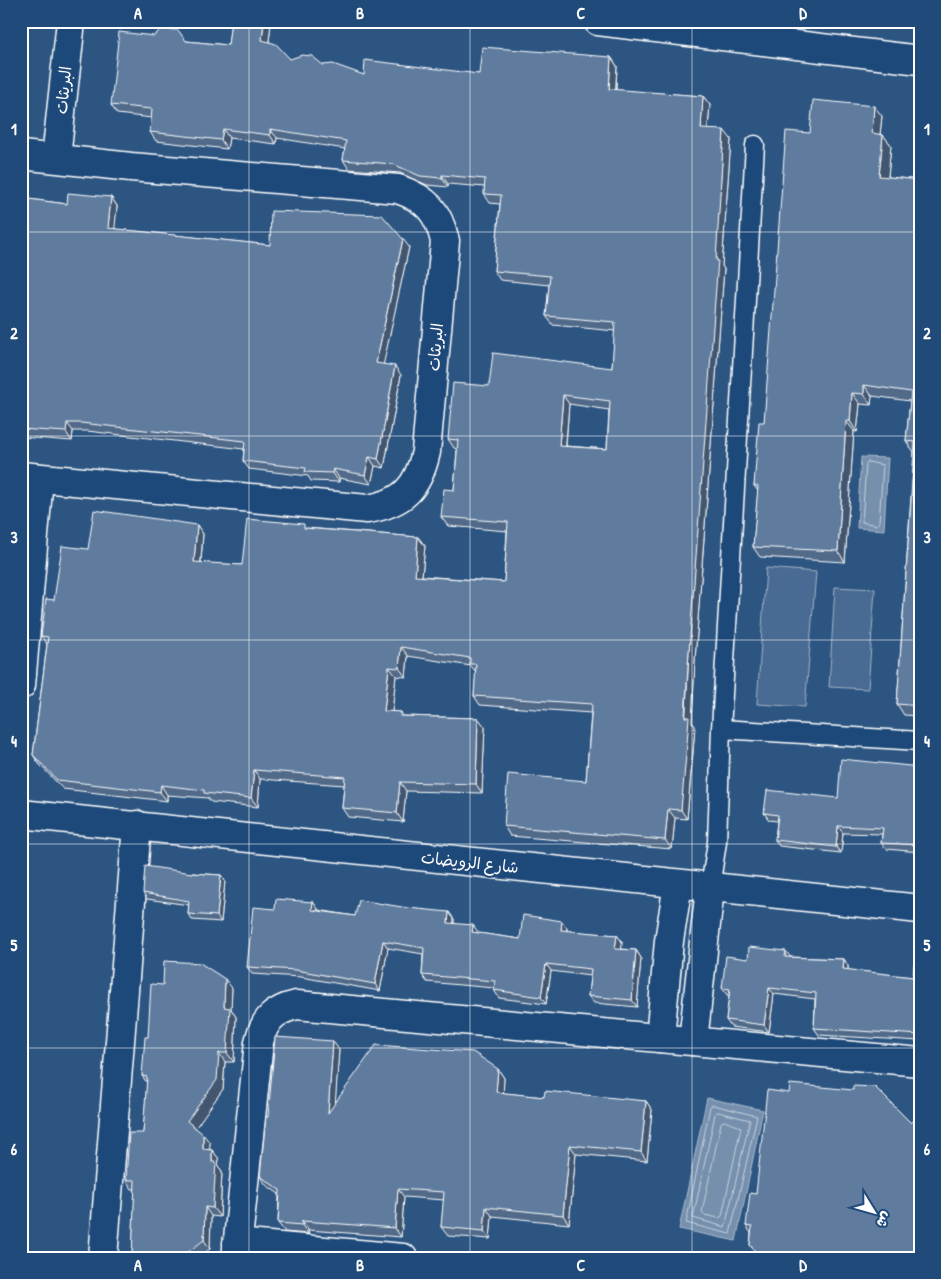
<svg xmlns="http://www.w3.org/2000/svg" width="941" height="1279" font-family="'Patrick Hand','Playpen Sans Arabic',sans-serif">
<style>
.green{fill:#486b92;stroke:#a4b5c8}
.water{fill:#748fad;stroke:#acbcce}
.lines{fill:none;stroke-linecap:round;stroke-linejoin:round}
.shore{stroke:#c7d2de;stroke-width:1}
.service-casing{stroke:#fff;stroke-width:21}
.minor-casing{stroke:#fff;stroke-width:31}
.secondary-casing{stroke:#fff;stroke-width:31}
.service{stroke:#1f4a7a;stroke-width:18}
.minor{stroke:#1f4a7a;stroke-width:28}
.secondary{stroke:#1f4a7a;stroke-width:28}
.wall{fill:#516b89;stroke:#fff;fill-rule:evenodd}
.shaded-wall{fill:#42576f;stroke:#fff}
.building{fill:#5e7c9f;stroke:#fff;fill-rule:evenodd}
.grid{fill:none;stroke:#fff;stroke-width:1;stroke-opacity:0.55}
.labels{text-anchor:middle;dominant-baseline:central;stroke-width:4;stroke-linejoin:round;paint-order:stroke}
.street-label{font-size:16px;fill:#fff;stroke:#1f4a7a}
.neatline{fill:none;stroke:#fff;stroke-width:2}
.grid-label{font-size:16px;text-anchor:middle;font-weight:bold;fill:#fff}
</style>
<rect width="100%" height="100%" fill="#2c5582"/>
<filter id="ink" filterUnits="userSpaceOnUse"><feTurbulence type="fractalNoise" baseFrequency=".02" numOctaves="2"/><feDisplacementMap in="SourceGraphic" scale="10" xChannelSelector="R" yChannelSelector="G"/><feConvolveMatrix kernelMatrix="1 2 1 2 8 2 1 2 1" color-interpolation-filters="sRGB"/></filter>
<g filter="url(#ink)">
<g class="green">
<path d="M 766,568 L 816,572 L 805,707 L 757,704 Z"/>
<path d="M 835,587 L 875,589 L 868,689 L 829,687 Z"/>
</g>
<g class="water">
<path d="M 861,457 L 888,458 L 884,530 L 857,528 Z"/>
<path d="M 707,1098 L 763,1110 L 736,1241 L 679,1229 Z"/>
</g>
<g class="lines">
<g class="shore">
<path d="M 868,462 L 883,465 L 879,522 L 877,525 L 862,522 L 866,464 Z"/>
<path d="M 713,1105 L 757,1116 L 730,1234 L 686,1223 L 710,1107 Z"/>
<path d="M 718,1112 L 750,1120 L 725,1227 L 693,1218 L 715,1114 Z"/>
<path d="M 724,1121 L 741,1127 L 722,1216 L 719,1218 L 704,1215 L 702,1212 L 721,1123 Z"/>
</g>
<g class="service-casing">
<g id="service">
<path d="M 721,729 L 920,741"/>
<path d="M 710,888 L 717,842 L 721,729 L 755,145"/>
</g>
</g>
<g class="minor-casing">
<g id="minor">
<path d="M 21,155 L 131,167 L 398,189 C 427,199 438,211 445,241 L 426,452 C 418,487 404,503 367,509 L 21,476"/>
<path d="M 56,158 L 71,21"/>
<path d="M 21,685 L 39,478"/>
<path d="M 21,814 L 920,909"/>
<path d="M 660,1038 L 669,941 L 678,884"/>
<path d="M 693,1041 L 710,888"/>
<path d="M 237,1243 L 403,1258"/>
<path d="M 103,1258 L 137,825"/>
<path d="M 236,1258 L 259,1042 C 264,1020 274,1010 297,1005 L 920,1062"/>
</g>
</g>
<g class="secondary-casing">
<path id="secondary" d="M 598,21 L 920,60"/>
</g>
<use href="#service" class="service"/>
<use href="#minor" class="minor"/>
<use href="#secondary" class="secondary"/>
</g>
<g class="wall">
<path d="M 231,21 L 269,21 L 271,24 L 269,42 L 290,59 L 323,65 L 364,75 L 479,74 L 611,57 L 617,66 L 616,90 L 703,96 L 710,105 L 708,129 L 731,139 L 722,266 L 724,269 L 695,660 L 692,722 L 695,726 L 693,753 L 687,819 L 675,818 L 672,849 L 510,836 L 504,826 L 586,781 L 591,713 L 480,705 L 474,696 L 476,672 L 471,666 L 408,656 L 406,677 L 396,676 L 392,712 L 401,712 L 403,716 L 478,718 L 485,727 L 482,793 L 406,791 L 403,822 L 348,817 L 342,808 L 344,785 L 260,779 L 258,807 L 211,802 L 208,798 L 167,795 L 167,801 L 63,789 L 39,764 L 33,755 L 47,644 L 41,636 L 54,600 L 88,549 L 197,525 L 203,534 L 201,563 L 242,565 L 307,528 L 418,537 L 425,546 L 422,576 L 504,582 L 507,531 L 448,526 L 441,517 L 454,490 L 457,449 L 454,448 L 448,439 L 489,386 L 612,368 L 615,331 L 553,325 L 546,316 L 549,285 L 500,280 L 494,271 L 500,204 L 490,203 L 484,194 L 485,187 L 448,184 L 448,187 L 427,185 L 400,173 L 349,169 L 343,160 L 345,149 L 277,138 L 276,144 L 229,138 L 227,149 L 156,141 L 150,132 L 152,118 L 117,114 L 111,105 L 186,41 L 228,45 ZM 569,404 L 609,410 L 607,449 L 566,446 Z"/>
<path d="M 882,116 L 880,134 L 883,135 L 891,145 L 888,177 L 920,180 L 920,716 L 904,715 L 897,704 L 914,452 L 906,441 L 910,401 L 872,396 L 871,405 L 860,404 L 857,432 L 854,431 L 845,562 L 760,557 L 753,547 L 758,491 L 754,486 L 810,133 Z"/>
<path d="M 111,197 L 117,206 L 114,229 L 270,245 L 409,247 L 383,364 L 401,375 L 384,468 L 375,466 L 371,484 L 339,478 L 339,482 L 311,481 L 308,476 L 249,469 L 243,461 L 244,449 L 87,431 L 73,431 L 72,441 L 21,437 L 21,198 L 67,204 Z"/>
<path d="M 920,767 L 920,852 L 886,849 L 881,843 L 882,834 L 843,833 L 841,853 L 779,846 L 775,840 L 777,821 L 769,820 L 764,813 L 838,798 Z"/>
<path d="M 192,873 L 221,875 L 225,881 L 221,922 L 192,920 L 188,914 L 189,905 L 147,899 L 143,893 Z"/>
<path d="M 313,902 L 318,909 L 318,910 L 355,916 L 454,919 L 454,923 L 478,933 L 520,939 L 567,928 L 567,931 L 617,935 L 622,942 L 621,949 L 636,950 L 641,958 L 637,1007 L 594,1003 L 588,996 L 590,976 L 551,971 L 546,1004 L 499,998 L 494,990 L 494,988 L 427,982 L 422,975 L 423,954 L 388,948 L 380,991 L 301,977 L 252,974 L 247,967 L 275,909 Z"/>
<path d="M 790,957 L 844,959 L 848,966 L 848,970 L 913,977 L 920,965 L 920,1041 L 819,1035 L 814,1028 L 815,999 L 774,994 L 769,1032 L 731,1027 L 726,1020 L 729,995 L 727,995 L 722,988 L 748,959 Z"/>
<path d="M 163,985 L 232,988 L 231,1009 L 236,1017 L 234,1062 L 225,1062 L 223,1089 L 195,1128 L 210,1143 L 209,1149 L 212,1150 L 219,1159 L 218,1166 L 222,1171 L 220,1217 L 211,1216 L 210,1249 L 198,1258 L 124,1258 L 132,1257 L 135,1189 L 132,1189 L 126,1180 L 143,1133 L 147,1083 L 142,1076 L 148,1037 Z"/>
<path d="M 339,1050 L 335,1102 L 498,1069 L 504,1078 L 503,1093 L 544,1097 L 646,1101 L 652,1110 L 647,1161 L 576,1154 L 569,1224 L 492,1216 L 490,1239 L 448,1236 L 441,1227 L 444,1200 L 404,1197 L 401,1237 L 308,1230 L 308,1234 L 285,1232 L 278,1223 L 279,1194 L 266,1185 L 260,1176 L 268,1117 Z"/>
<path d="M 911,1123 L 920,1258 L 760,1258 L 756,1253 L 750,1245 L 751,1233 L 746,1226 L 756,1194 Z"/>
</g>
<g class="shaded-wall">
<path d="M 264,21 L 269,21 L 271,24 L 268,49 L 262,40 Z"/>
<path d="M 611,57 L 617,66 L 615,99 L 609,89 Z"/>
<path d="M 703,96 L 710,105 L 707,138 L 701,129 Z"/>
<path d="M 874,106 L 882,116 L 879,144 L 872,133 Z"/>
<path d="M 223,129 L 229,138 L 227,149 L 221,140 Z"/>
<path d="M 270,129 L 277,138 L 276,144 L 270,135 Z"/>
<path d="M 724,130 L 731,139 L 722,266 L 724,269 L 695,660 L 692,722 L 695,726 L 687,819 L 681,810 L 689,651 Z"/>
<path d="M 883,135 L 891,145 L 887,187 L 879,176 Z"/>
<path d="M 442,175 L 448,184 L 448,187 L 442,178 Z"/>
<path d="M 111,197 L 117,206 L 114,237 L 108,228 Z"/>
<path d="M 403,239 L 409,247 L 382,371 L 376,363 Z"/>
<path d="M 395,366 L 401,375 L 384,468 L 378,459 Z"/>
<path d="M 864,385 L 872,396 L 871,405 L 864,394 Z"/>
<path d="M 852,393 L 860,404 L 857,432 L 850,421 Z"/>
<path d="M 563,395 L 569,404 L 565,455 L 559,446 Z"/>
<path d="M 846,421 L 854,431 L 845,562 L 838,551 Z"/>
<path d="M 67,423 L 73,431 L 72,441 L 66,432 Z"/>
<path d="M 369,457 L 375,466 L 371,484 L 365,475 Z"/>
<path d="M 333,469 L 339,478 L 339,482 L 333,473 Z"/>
<path d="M 197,525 L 203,534 L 200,571 L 194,562 Z"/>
<path d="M 418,537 L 425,546 L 421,585 L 415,576 Z"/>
<path d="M 401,647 L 408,656 L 406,677 L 399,668 Z"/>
<path d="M 389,667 L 396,676 L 391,720 L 384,711 Z"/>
<path d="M 478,718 L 485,727 L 482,793 L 476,784 Z"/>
<path d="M 254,770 L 260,779 L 258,807 L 251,798 Z"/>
<path d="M 400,782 L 406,791 L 403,822 L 397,813 Z"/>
<path d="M 161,785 L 167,795 L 167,801 L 160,792 Z"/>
<path d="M 668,809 L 675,818 L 672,849 L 665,840 Z"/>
<path d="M 838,826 L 843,833 L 841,853 L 836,847 Z"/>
<path d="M 221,875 L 225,881 L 221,922 L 217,916 Z"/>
<path d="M 313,902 L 318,909 L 317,917 L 312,910 Z"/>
<path d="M 449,912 L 454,919 L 453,930 L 448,923 Z"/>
<path d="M 562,921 L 567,928 L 566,938 L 561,930 Z"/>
<path d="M 473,925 L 478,932 L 477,939 L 472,932 Z"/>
<path d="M 617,935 L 622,942 L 621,956 L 615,949 Z"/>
<path d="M 383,941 L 388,948 L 380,991 L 375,984 Z"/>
<path d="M 636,950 L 641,958 L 637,1007 L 632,1000 Z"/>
<path d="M 786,951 L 791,958 L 785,957 Z"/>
<path d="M 844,959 L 848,966 L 848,976 L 843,969 Z"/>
<path d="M 546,964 L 551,971 L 546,1004 L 541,997 Z"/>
<path d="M 225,979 L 232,988 L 231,1009 L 236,1017 L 234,1062 L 227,1053 L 224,1007 Z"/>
<path d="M 769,988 L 774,994 L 769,1032 L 764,1025 Z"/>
<path d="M 333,1041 L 339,1050 L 334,1122 L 328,1113 Z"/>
<path d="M 219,1053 L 225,1062 L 223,1089 L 194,1130 L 187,1121 Z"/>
<path d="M 498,1069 L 504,1078 L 503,1101 L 496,1092 Z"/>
<path d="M 646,1101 L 652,1110 L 647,1161 L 641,1152 Z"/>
<path d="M 203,1134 L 210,1143 L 209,1158 L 203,1149 Z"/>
<path d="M 570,1145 L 576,1154 L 569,1224 L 563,1215 Z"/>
<path d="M 212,1150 L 219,1159 L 218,1166 L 222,1171 L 220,1217 L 213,1208 L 212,1162 Z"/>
<path d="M 398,1189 L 404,1197 L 401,1237 L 395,1228 Z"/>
<path d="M 205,1207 L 211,1216 L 210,1249 L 204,1240 Z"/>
<path d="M 486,1207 L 492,1216 L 490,1239 L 484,1231 Z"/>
<path d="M 302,1221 L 308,1230 L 308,1234 L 302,1225 Z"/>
</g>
<g class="building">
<path d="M 231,21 L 264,21 L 262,40 L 276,44 L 290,59 L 302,55 L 312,56 L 323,65 L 333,64 L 364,75 L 365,60 L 479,74 L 482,47 L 611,57 L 609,89 L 703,96 L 701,129 L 724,130 L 716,260 L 718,260 L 689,651 L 685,717 L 689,717 L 687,744 L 681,810 L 668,809 L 665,840 L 504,826 L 508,774 L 586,781 L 592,704 L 474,696 L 476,664 L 470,664 L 470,658 L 401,647 L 399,668 L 389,667 L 384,711 L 401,712 L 400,716 L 478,718 L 476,784 L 400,782 L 397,813 L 342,808 L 345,777 L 254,770 L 251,798 L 204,793 L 204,790 L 161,785 L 160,792 L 57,780 L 33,755 L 48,637 L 41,636 L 46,599 L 54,600 L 62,546 L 88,549 L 94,510 L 197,525 L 194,562 L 242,565 L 247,519 L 304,524 L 304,528 L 418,537 L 415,576 L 504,582 L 508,522 L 441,517 L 444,489 L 454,490 L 458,440 L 448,439 L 453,383 L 489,386 L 493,353 L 612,368 L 615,322 L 546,316 L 550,276 L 494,271 L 501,195 L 484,194 L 485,179 L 442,175 L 442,178 L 420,176 L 393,164 L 343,160 L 346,141 L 270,129 L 270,135 L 223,129 L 221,140 L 150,132 L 152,109 L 111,105 L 119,32 L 154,36 L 161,29 L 178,30 L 186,41 L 228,45 ZM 563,395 L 610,401 L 607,449 L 559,446 Z"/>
<path d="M 813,100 L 874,106 L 872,133 L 883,135 L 879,176 L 920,180 L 920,706 L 897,704 L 915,442 L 906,441 L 911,392 L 864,385 L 864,394 L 852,393 L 850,421 L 846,421 L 838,551 L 753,547 L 758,486 L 754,486 L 759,422 L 764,422 L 786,131 L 810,133 Z"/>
<path d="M 68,193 L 111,197 L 108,228 L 270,245 L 271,211 L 382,215 L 403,239 L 376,363 L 395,366 L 378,459 L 369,457 L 365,475 L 333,469 L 333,473 L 305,472 L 306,468 L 243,461 L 245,441 L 81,423 L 67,423 L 66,432 L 21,429 L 21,198 L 67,204 Z"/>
<path d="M 841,759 L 920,767 L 920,845 L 881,843 L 883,828 L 838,826 L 836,847 L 775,840 L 778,815 L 764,813 L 767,790 L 838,798 Z"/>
<path d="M 145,866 L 192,873 L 221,875 L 217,916 L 188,914 L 189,901 L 143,893 Z"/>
<path d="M 276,899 L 313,902 L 312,910 L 355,916 L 359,900 L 408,908 L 449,912 L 448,923 L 473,925 L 472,932 L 520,939 L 523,915 L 562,921 L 561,930 L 617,935 L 615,949 L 636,950 L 632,1000 L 588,996 L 591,969 L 546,964 L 541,997 L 494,990 L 495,981 L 422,975 L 424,948 L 383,941 L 375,984 L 296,970 L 247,967 L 253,907 L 275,909 Z"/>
<path d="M 749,947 L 786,951 L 785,957 L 844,959 L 843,969 L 913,977 L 914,964 L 920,965 L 920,1035 L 814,1028 L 816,993 L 769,988 L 764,1025 L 726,1020 L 730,989 L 722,988 L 726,956 L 748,959 Z"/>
<path d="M 164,961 L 200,963 L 225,979 L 224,1007 L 230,1008 L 227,1053 L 219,1053 L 217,1080 L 187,1121 L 203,1134 L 203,1149 L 212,1150 L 212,1162 L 216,1162 L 213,1208 L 205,1207 L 204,1240 L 180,1258 L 124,1258 L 124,1256 L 132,1257 L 135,1180 L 126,1180 L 129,1133 L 143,1133 L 147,1077 L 142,1076 L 145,1037 L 148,1037 L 151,984 L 163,985 Z"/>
<path d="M 275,1037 L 333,1041 L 328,1113 L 376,1045 L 473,1052 L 498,1069 L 496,1092 L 544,1097 L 545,1091 L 646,1101 L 641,1152 L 570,1145 L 563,1215 L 486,1207 L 484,1231 L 441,1227 L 444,1192 L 398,1189 L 395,1228 L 302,1221 L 302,1225 L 278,1223 L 280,1190 L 260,1176 L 266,1117 L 268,1117 Z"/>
<path d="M 790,1084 L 853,1090 L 853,1086 L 875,1087 L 911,1123 L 920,1114 L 920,1258 L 777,1258 L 778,1254 L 756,1252 L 750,1245 L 752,1227 L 746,1226 L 750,1193 L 756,1194 L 767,1090 L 789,1093 Z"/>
<path d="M 275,1254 L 300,1256 L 300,1258 L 275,1258 Z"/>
</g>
</g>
<path class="grid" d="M 249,21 L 249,1258M 470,21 L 470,1258M 692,21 L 692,1258M 21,232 L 920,232M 21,436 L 920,436M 21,640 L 920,640M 21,844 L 920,844M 21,1048 L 920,1048"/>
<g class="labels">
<g class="street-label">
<text transform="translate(63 90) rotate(-84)">البريثات</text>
<text transform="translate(435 347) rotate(-85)">البريثات</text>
<text transform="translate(470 862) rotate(6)">شارع الرويضات</text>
</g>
</g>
<rect width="941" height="1279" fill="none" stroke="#1f4a7a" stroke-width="55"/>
<g transform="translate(874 1212) rotate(127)" stroke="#1f4a7a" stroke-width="4" paint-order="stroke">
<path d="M0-4L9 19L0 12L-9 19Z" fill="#ffffff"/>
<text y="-8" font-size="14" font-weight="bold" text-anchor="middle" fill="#ffffff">ش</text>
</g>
<rect x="28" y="28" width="886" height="1224" class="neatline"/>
<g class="grid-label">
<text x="138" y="19">A</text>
<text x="360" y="19">B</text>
<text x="581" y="19">C</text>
<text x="803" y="19">D</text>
<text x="14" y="135">1</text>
<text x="927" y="135">1</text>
<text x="14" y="339">2</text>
<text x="927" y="339">2</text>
<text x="14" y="543">3</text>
<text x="927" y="543">3</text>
<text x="14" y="747">4</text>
<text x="927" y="747">4</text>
<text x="14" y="951">5</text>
<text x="927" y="951">5</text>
<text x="14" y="1155">6</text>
<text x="927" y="1155">6</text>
<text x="138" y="1271">A</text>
<text x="360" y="1271">B</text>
<text x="581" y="1271">C</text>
<text x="803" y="1271">D</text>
</g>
</svg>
